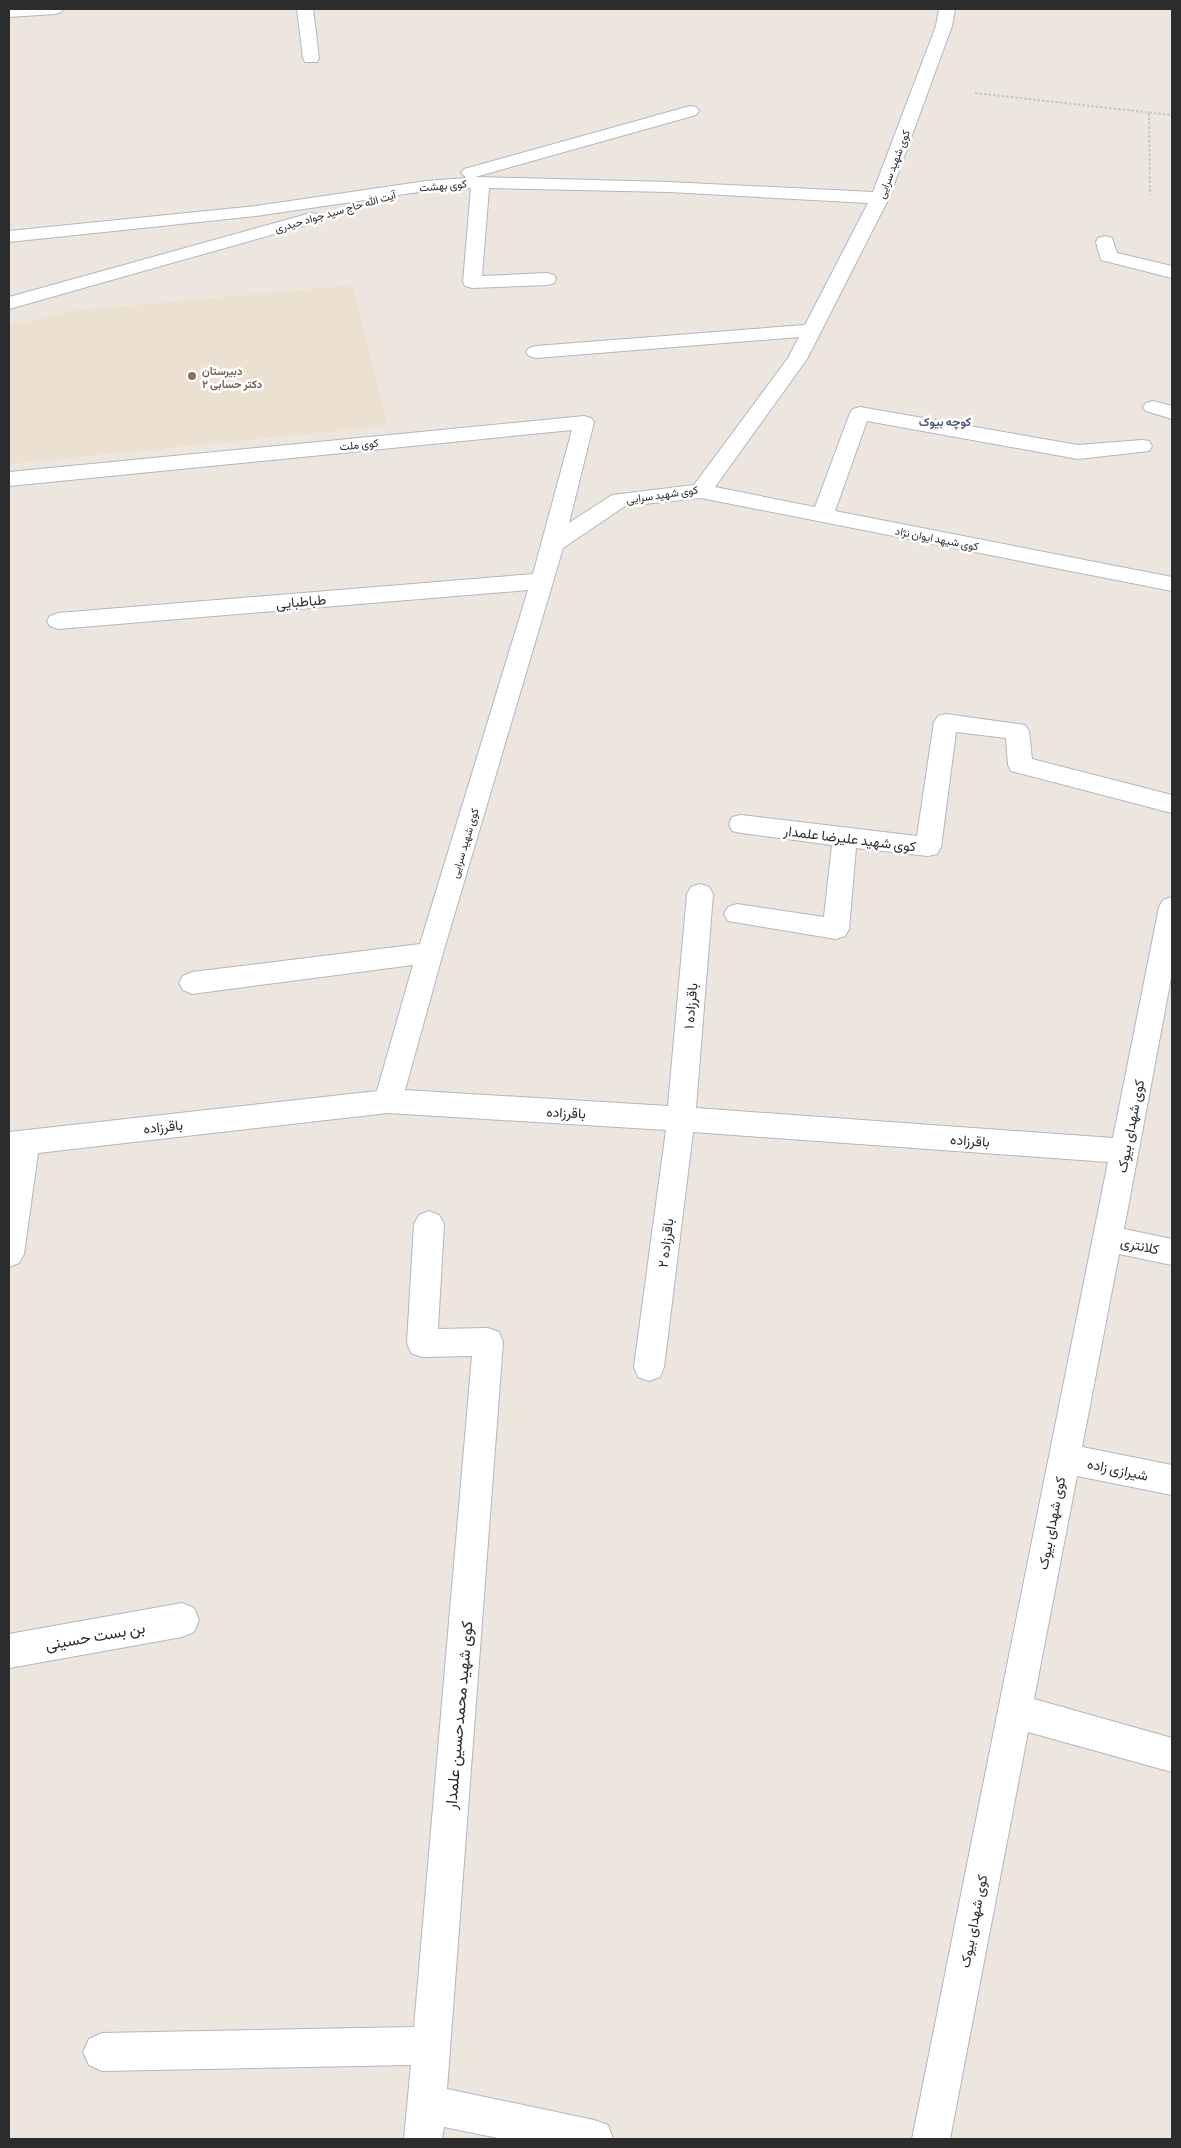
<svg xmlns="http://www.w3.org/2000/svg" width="1181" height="2148" font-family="Commissioner,Vazirmatn,sans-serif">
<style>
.education{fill:#ece1d1}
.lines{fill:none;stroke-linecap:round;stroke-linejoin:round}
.street-casing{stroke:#b3b6be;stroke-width:2}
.path{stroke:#c4c4c4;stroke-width:2;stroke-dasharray:2.5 2;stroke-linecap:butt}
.street{fill:#fff;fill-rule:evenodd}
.education-dot{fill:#8d6e63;stroke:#fff;stroke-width:2}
.labels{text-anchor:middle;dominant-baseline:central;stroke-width:5;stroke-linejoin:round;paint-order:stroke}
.far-street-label{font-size:11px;fill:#2c2c2c;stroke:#fff}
.far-education-label{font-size:11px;font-weight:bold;fill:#785e54;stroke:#fff;text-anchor:start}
.far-neighbourhood-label{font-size:12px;font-weight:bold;fill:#505a78;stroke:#fff}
.street-label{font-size:14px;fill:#2c2c2c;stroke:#fff}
.near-street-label{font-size:16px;fill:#2c2c2c;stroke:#fff}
</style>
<rect width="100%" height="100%" fill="#ece6df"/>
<path class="education" d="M 353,285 L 387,426 L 9,464 L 9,326 L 71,311 Z"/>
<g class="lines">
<g class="street-casing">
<g id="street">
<path d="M 9,9 L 63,9 L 61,12 L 55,14 L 9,17 Z"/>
<path d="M 297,9 L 313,9 L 319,58 L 317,62 L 305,62 L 303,58 Z"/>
<path d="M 939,9 L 955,9 L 952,26 L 889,198 L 807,359 L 715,487 L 815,507 L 850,413 L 853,409 L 860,407 L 1078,445 L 1142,440 L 1149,441 L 1152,446 L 1149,451 L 1078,459 L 867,421 L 835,511 L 1172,577 L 1172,591 L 701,498 L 625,506 L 563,548 L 443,953 L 405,1090 L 668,1106 L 687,894 L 691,887 L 700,884 L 709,887 L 713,894 L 696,1108 L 1113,1138 L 1159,907 L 1163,900 L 1172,897 L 1172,973 L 1124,1229 L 1172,1239 L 1172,1265 L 1119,1254 L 1082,1447 L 1172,1465 L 1172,1495 L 1077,1476 L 1034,1699 L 1172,1738 L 1172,1772 L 1028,1732 L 950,2139 L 912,2139 L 1108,1162 L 693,1132 L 664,1367 L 660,1377 L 649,1381 L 638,1377 L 634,1367 L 666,1130 L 388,1113 L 38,1153 L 24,1254 L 19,1263 L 9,1267 L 9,1132 L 377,1091 L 413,965 L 192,994 L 183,990 L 179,983 L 183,976 L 192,972 L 420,944 L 528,590 L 58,629 L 50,626 L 47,621 L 50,616 L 58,613 L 533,574 L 572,430 L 9,486 L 9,472 L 584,416 L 591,418 L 594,422 L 569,523 L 612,495 L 694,485 L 788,358 L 799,337 L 536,358 L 529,356 L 526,352 L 529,348 L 536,346 L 805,325 L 868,203 L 669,192 L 489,188 L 482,276 L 547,273 L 554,275 L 556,279 L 554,283 L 547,285 L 472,288 L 465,286 L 463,282 L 471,188 L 426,191 L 256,216 L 9,242 L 9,231 L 256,206 L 426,181 L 467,178 L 461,173 L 464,169 L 690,106 L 696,107 L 699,111 L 696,115 L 475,177 L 669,182 L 873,192 L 936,26 Z"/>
<path d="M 311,213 L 317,214 L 320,218 L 317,222 L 9,309 L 9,297 Z"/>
<path d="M 1105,236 L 1112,238 L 1117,253 L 1172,266 L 1172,278 L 1101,260 L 1096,242 L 1098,238 Z"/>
<path d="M 1153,401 L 1172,406 L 1172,419 L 1146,411 L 1143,407 L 1146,403 Z"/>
<path d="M 946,714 L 1025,725 L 1029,731 L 1032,759 L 1172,795 L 1172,813 L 1011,771 L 1008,765 L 1006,738 L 956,732 L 941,847 L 937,854 L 928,856 L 856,848 L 849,929 L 845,936 L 836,939 L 728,921 L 724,914 L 728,907 L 737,904 L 824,917 L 832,845 L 741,833 L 732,831 L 729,824 L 732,817 L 741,815 L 917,836 L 934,722 L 938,716 Z"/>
<path d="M 429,1211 L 439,1215 L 444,1224 L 438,1329 L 488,1328 L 499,1332 L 503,1342 L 447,2089 L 594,2120 L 608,2125 L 613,2139 L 503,2139 L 444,2127 L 442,2139 L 404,2139 L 411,2065 L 102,2071 L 89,2065 L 83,2052 L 89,2039 L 102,2033 L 414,2027 L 472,1356 L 422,1357 L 411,1353 L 407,1343 L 414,1224 L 419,1215 Z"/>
<path d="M 182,1603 L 194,1608 L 199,1620 L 194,1632 L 182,1637 L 9,1668 L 9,1634 Z"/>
</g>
</g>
<g class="path">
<path d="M 975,93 L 1172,115"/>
<path d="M 1149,113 L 1150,195"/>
</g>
<use href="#street" class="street"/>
</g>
<circle class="education-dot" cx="192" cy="376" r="5"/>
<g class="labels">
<g class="far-street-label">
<text transform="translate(893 164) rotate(-69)">کوی شهید سرایی</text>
<text transform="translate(443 185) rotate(-5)">کوی بهشت</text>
<text transform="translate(335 211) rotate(-16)">آیت الله حاج سید جواد حیدری</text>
<text transform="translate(359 444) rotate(-6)">کوی ملت</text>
<text transform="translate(662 494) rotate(-8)">کوی شهید سرایی</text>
<text transform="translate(937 538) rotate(11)">کوی شیهد ایوان نژاد</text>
<text transform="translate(464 843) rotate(-73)">کوی شهید سرایی</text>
</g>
<g class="far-education-label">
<text x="202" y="370">دبیرستان<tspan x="202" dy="13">دکتر حسابی ۲</tspan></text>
</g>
<g class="far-neighbourhood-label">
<text x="945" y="421">کوچه بیوک</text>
</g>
<g class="street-label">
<text transform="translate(301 601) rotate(-5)">طباطبایی</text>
<text transform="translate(850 838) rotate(7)">کوی شهید علیرضا علمدار</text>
<text transform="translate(690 1006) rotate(-85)">باقرزاده ۱</text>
<text transform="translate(566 1112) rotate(3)">باقرزاده</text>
<text transform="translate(163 1126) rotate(-6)">باقرزاده</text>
<text transform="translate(1130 1126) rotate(-79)">کوی شهدای بیوک</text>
<text transform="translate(970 1140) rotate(4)">باقرزاده</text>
<text transform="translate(665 1243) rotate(-83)">باقرزاده ۲</text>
<text transform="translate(1140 1245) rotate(12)">کلانتری</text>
<text transform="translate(1118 1469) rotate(12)">شیرازی زاده</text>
<text transform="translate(1051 1523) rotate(-79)">کوی شهدای بیوک</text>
<text transform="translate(973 1921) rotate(-79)">کوی شهدای بیوک</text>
</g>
<g class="near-street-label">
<text transform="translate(95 1635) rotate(-10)">بن بست حسینی</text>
<text transform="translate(458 1715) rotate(-85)">کوی شهید محمدحسین علمدار</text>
</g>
</g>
<rect width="1181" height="2148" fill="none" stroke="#2c2c2c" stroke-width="20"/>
</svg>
